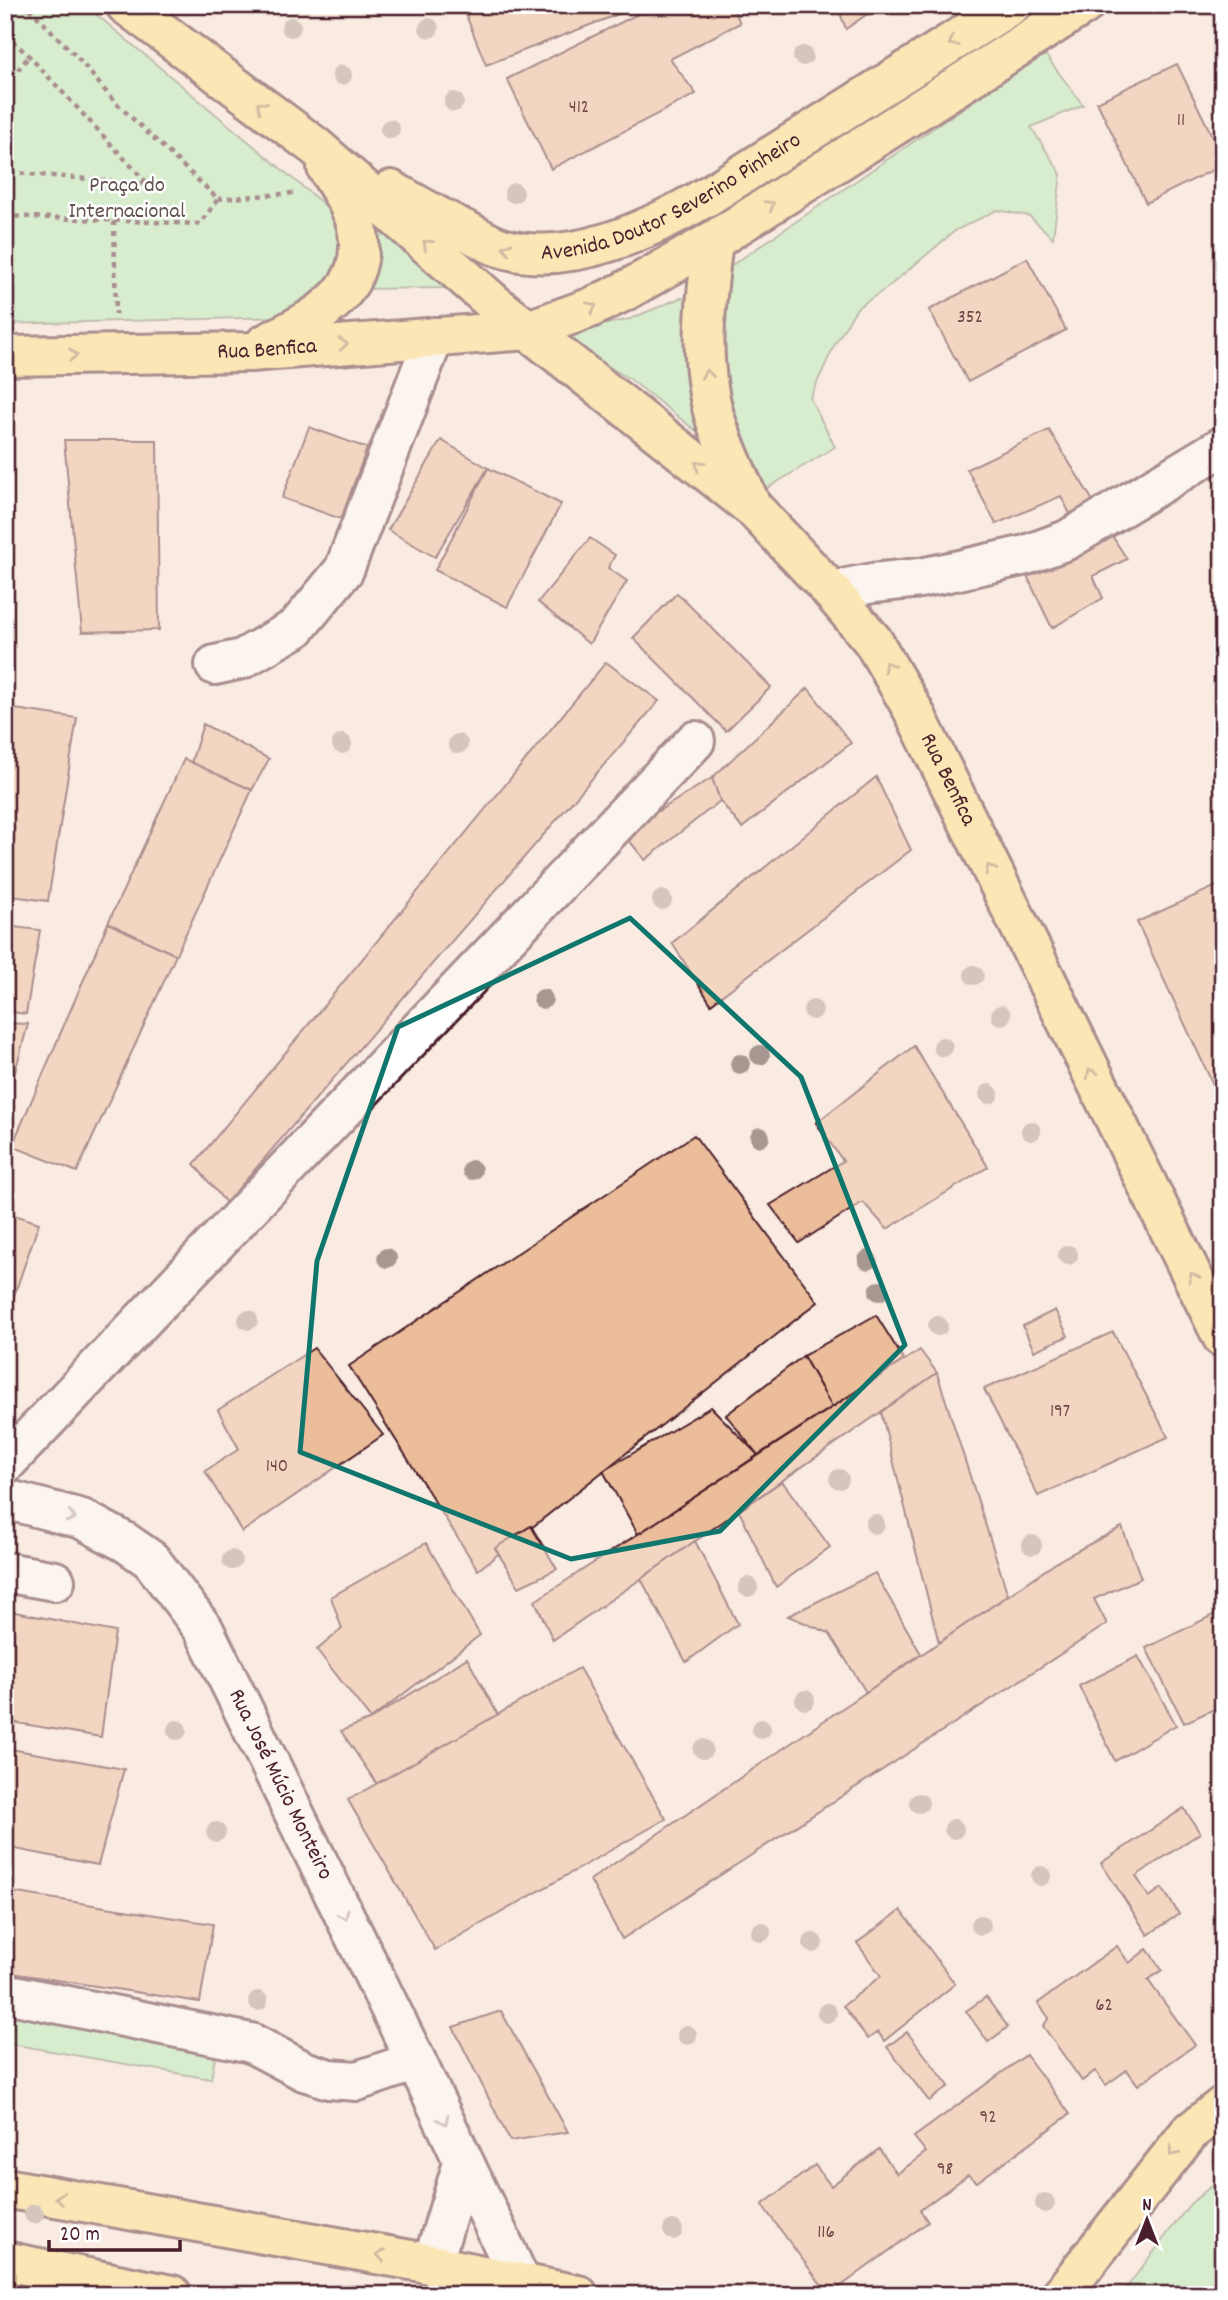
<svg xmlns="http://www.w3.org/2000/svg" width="1228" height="2300" font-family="Dekko,sans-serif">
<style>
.green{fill:#afefb7;stroke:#7c8771;stroke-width:2}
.building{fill:#ebbd9b;stroke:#4a1f2b;stroke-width:2}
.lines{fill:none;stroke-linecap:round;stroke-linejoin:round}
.minor-casing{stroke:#4a1f2b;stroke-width:44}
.major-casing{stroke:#4a1f2b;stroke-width:44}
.highway-casing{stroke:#4a1f2b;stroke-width:44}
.path{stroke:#4a1f2b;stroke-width:4.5;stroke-dasharray:5 5;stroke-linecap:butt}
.minor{stroke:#fff;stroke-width:38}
.major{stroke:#fce080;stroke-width:38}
.highway{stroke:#fce080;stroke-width:38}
.tree{fill:#a69790}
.oneway{stroke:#a38056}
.oneway2{stroke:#ae9aa0}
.marked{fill:none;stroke:#0f766e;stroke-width:5;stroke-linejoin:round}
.labels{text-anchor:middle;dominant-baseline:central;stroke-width:5;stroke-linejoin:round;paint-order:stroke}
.number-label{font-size:19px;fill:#724647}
.park-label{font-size:23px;fill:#63534e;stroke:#fff}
.street-label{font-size:23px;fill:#4a1f2b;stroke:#fff}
</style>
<rect width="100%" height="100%" fill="#f9ebe1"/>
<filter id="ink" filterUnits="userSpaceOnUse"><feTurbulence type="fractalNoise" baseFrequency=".0143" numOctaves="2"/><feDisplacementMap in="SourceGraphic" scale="14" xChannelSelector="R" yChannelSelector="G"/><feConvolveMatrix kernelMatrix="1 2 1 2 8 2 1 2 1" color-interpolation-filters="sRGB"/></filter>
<g filter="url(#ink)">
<g class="green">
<path d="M 5,5 L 85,5 L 328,208 C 345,234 341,249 338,278 L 284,317 L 5,324 Z"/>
<path d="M 1044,53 L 1083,105 L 1031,127 L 1061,174 L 1053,238 L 1029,216 L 997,210 L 956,230 L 887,288 L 857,308 L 835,344 L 810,398 L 835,447 L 759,493 L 725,425 L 716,276 Z"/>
<path d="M 367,224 L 385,235 L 417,249 L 448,288 L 357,289 Z"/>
<path d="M 680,298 L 685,298 L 687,302 L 687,374 L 700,431 L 695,430 L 630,379 L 555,335 L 630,319 Z"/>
<path d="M 5,2000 L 218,2041 L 211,2079 L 5,2043 Z"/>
<path d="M 1223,2176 L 1223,2295 L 1121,2295 L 1190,2204 Z"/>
</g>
<g class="building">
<path d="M 462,5 L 642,5 L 486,65 Z"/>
<path d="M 656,5 L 732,5 L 740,23 L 670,59 L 696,94 L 551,169 L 507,79 Z"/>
<path d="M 837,5 L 880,5 L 846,29 Z"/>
<path d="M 1177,64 L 1223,158 L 1223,165 L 1146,203 L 1097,102 Z"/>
<path d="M 1027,258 L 1066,330 L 968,382 L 929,310 Z"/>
<path d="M 309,427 L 367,448 L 341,519 L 282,498 Z"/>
<path d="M 1049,430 L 1098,509 L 1072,518 L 1061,496 L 996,524 L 967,469 Z"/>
<path d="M 64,440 L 157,440 L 159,630 L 82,632 Z"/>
<path d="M 441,440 L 488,468 L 435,557 L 388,530 Z"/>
<path d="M 488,468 L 561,504 L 507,607 L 435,570 Z"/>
<path d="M 1105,525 L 1127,559 L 1093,576 L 1103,598 L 1052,628 L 1027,576 Z"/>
<path d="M 590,538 L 615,555 L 608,568 L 627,581 L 589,644 L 538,602 Z"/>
<path d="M 677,593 L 771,687 L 726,731 L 633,638 Z"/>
<path d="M 606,662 L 659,701 L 226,1203 L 194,1164 Z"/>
<path d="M 808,688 L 851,743 L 742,828 L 720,801 L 712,778 Z"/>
<path d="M 15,709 L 77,718 L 48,901 L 5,895 L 5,774 Z"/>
<path d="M 203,724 L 269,759 L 252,790 L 191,763 Z"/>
<path d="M 184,759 L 252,790 L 176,955 L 108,923 Z"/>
<path d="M 876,777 L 911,850 L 711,1004 L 672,943 Z"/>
<path d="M 712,778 L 720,801 L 645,860 L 623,833 Z"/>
<path d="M 1223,883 L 1223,1090 L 1217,1093 L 1137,922 Z"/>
<path d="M 108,923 L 176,955 L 77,1172 L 12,1146 Z"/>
<path d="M 5,926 L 40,930 L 26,1014 L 5,1011 Z"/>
<path d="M 5,1023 L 28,1024 L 5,1109 Z"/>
<path d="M 914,1046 L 988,1167 L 887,1229 L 863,1202 L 799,1243 L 770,1205 L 843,1161 L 816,1123 Z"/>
<path d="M 694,1135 L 818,1302 L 478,1570 L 349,1366 Z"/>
<path d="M 5,1212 L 39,1223 L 5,1322 Z"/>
<path d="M 1055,1310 L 1068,1336 L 1034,1351 L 1023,1326 Z"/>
<path d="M 876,1315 L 904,1360 L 832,1407 L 803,1356 Z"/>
<path d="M 1113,1332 L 1168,1437 L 1038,1496 L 984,1389 Z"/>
<path d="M 314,1348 L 383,1435 L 242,1532 L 205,1471 L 239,1449 L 218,1410 Z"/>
<path d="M 920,1350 L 937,1373 L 553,1640 L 535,1601 Z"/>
<path d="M 803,1356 L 832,1407 L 758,1455 L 726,1415 Z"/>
<path d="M 937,1373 L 1008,1595 L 939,1643 L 881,1412 Z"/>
<path d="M 711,1407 L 758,1455 L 638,1534 L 603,1471 Z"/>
<path d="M 782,1481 L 830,1547 L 776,1587 L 739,1511 Z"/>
<path d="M 531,1526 L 557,1569 L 519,1587 L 495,1548 Z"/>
<path d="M 1122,1527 L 1141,1578 L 1094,1599 L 1107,1624 L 622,1939 L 590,1880 L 1063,1558 Z"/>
<path d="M 695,1541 L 738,1624 L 686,1662 L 641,1579 Z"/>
<path d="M 426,1543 L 480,1635 L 371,1719 L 317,1650 L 342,1629 L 331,1597 Z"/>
<path d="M 875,1573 L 921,1654 L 866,1692 L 829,1633 L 788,1616 Z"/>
<path d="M 5,1610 L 115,1632 L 101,1737 L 5,1721 Z"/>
<path d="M 1223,1610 L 1223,1705 L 1184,1723 L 1146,1648 Z"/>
<path d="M 1138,1656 L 1176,1725 L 1115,1761 L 1079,1686 Z"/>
<path d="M 467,1658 L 498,1715 L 377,1784 L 341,1731 L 371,1719 Z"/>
<path d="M 579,1668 L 666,1819 L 435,1950 L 348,1800 Z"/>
<path d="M 5,1748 L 124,1769 L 98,1865 L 5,1847 Z"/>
<path d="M 1184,1808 L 1200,1833 L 1136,1876 L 1149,1897 L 1162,1888 L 1179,1914 L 1148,1935 L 1101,1863 Z"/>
<path d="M 5,1891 L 213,1924 L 200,2002 L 5,1972 Z"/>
<path d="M 901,1910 L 955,1984 L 884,2041 L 878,2032 L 868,2039 L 843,2006 L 881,1976 L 857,1943 Z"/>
<path d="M 1117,1946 L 1129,1963 L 1147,1949 L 1162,1970 L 1148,1980 L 1195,2045 L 1138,2085 L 1127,2070 L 1106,2085 L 1095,2071 L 1082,2081 L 1043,2026 L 1049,2018 L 1038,2003 Z"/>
<path d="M 986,1997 L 1008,2027 L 988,2042 L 966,2011 Z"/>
<path d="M 501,2011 L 568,2132 L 510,2141 L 453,2027 Z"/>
<path d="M 907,2032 L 949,2086 L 929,2101 L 887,2047 Z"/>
<path d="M 1026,2055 L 1070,2114 L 977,2182 L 968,2175 L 920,2210 L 928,2222 L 829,2295 L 762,2205 L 815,2165 L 831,2186 L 879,2149 L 897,2174 L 926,2152 L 914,2137 Z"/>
</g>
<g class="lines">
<g class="minor-casing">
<g id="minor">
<path d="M 831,591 L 873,583 L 920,578 L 959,570 L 1026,555 L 1067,540 L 1223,446"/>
<path d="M 215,665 L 242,659 L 296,628 L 344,570 L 434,337"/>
<path d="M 5,1464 L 695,741"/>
<path id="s1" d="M 5,1499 L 82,1519 L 125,1542 L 151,1560 L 204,1630 L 416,2061 L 527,2295"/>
<path d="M 5,1572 L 55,1581"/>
<path d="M 5,1993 L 251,2043 L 304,2071 L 329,2079 L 357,2081 L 416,2061"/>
<path d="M 432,2265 L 463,2163"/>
</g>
</g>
<g class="major-casing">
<g id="major">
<path id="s2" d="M 126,5 L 316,147 L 496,305 L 753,508 L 831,591 L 873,641 L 913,710 L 1223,1338"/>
<path id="s3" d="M 391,190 C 417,205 443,220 471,233 C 480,238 490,244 499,247 C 569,270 653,228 711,194 L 1011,5"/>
<path d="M 713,241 C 705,306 696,371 720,433 C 729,457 740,480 750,503"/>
<path d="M 265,344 C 311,320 368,295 358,232 C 355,210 338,187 327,168"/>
<path id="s4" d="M 5,356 L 250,352 L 528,330 L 590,308 L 625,291 L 713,241 L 1084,5"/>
</g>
</g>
<g class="highway-casing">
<g id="highway">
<path d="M 5,2188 L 416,2261 L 578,2295"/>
<path d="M 5,2261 L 172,2295"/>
<path d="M 1061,2295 L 1189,2133 L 1223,2106"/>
</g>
</g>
<g class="path">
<path d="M 5,34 L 29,56 L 148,184 L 5,172"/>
<path d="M 5,86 L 29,56"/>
<path d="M 218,199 L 294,193"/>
<path d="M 5,216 L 200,224 L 218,199 L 114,101 L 76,56 L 26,5"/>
<path d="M 114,221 L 116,314"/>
</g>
<use href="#minor" class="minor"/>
<use href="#major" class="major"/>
<use href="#highway" class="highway"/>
</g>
<g class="tree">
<circle cx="291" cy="27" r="10"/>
<circle cx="429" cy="28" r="10"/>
<circle cx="803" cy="56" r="10"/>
<circle cx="342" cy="75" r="10"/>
<circle cx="454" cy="102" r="10"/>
<circle cx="390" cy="129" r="10"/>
<circle cx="514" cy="193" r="10"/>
<circle cx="342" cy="744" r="10"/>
<circle cx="458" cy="744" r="10"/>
<circle cx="662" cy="900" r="10"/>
<circle cx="974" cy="975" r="10"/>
<circle cx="543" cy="999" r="10"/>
<circle cx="813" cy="1010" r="10"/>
<circle cx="1001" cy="1015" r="10"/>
<circle cx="943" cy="1047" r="10"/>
<circle cx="760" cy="1055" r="10"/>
<circle cx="740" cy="1064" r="10"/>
<circle cx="989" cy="1094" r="10"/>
<circle cx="1031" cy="1131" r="10"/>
<circle cx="760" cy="1137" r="10"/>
<circle cx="472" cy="1170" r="10"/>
<circle cx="1068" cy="1255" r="10"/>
<circle cx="387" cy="1258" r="10"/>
<circle cx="868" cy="1260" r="10"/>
<circle cx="879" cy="1291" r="10"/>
<circle cx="248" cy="1320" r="10"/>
<circle cx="938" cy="1326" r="10"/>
<circle cx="839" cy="1479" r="10"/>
<circle cx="875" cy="1524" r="10"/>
<circle cx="1032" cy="1545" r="10"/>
<circle cx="232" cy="1560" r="10"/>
<circle cx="748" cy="1587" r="10"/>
<circle cx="805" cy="1700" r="10"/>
<circle cx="761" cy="1729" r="10"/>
<circle cx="177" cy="1730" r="10"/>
<circle cx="703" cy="1749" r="10"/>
<circle cx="919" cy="1803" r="10"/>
<circle cx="954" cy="1829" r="10"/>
<circle cx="216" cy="1832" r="10"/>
<circle cx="1041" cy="1876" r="10"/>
<circle cx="981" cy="1925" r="10"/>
<circle cx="761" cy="1932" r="10"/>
<circle cx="813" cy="1943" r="10"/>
<circle cx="258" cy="2001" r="10"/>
<circle cx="827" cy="2013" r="10"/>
<circle cx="687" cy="2035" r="10"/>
<circle cx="1045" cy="2203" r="10"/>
<circle cx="34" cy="2214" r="10"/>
<circle cx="673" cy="2230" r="10"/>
</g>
<defs><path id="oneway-chevron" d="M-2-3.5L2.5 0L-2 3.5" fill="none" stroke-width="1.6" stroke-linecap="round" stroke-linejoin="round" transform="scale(1.75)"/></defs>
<g class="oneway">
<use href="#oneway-chevron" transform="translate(953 42) rotate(148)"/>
<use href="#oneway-chevron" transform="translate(261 106) rotate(-143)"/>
<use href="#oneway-chevron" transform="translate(770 205) rotate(-32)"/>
<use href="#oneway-chevron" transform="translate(427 244) rotate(-139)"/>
<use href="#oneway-chevron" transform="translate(507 248) rotate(-166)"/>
<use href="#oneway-chevron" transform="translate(592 307) rotate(-23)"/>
<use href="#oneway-chevron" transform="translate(343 344) rotate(-5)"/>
<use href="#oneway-chevron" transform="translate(73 355) rotate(-1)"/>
<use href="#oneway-chevron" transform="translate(707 374) rotate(-98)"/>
<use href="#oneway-chevron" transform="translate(699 465) rotate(-142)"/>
<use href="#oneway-chevron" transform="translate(888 666) rotate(-120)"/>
<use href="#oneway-chevron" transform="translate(990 869) rotate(-116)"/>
<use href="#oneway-chevron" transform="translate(1091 1073) rotate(-116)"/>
<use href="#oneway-chevron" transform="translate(1193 1277) rotate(-116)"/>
<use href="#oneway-chevron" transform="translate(1173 2152) rotate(129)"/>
<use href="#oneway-chevron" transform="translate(60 2198) rotate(-170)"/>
<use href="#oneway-chevron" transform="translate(381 2255) rotate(-170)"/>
</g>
<g class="oneway2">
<use href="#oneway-chevron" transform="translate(71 1517) rotate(15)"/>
<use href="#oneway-chevron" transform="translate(344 1915) rotate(64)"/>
<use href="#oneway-chevron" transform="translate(444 2120) rotate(65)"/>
</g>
</g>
<path d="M0 0H1228V2300H0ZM 630,918 L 801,1077 L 905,1345 L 720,1531 L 571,1559 L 300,1452 L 317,1261 L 398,1027 Z" fill="#f9ebe1" fill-opacity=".55" fill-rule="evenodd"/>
<path class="marked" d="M 630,918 L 801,1077 L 905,1345 L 720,1531 L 571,1559 L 300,1452 L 317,1261 L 398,1027 Z"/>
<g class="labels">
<g class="number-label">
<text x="579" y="108">412</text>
<text x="1181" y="121">11</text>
<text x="970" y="318">352</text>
<text x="1060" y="1412">197</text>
<text x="277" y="1467">140</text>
<text x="1104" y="2006">62</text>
<text x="988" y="2118">92</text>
<text x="945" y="2170">98</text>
<text x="826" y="2233">116</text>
</g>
<g class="park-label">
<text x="127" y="186">Praça do<tspan x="127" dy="26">Internacional</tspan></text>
</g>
<g class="street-label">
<text stroke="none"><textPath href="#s3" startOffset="308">Avenida Doutor Severino Pinheiro</textPath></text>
<text stroke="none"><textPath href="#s4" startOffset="262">Rua Benfica</textPath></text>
<text stroke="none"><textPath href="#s2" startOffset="1141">Rua Benfica</textPath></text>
<text stroke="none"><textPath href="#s1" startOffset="420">Rua José Múcio Monteiro</textPath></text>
</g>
</g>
<rect width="1228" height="2300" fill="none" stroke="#fff" stroke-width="28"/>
<rect x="14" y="14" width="1200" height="2272" fill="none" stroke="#4a1f2b" stroke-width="2.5" filter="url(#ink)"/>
<g transform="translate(1147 2220)" stroke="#ffffff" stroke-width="5" paint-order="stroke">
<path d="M0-5L12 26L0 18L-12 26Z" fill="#4a1f2b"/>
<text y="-10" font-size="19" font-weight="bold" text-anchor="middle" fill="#4a1f2b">N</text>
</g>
<path d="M49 2240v10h131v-10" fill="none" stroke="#4a1f2b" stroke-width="3.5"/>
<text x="60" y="2240" font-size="21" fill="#4a1f2b" stroke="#ffffff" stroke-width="5" paint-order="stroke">20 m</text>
</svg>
